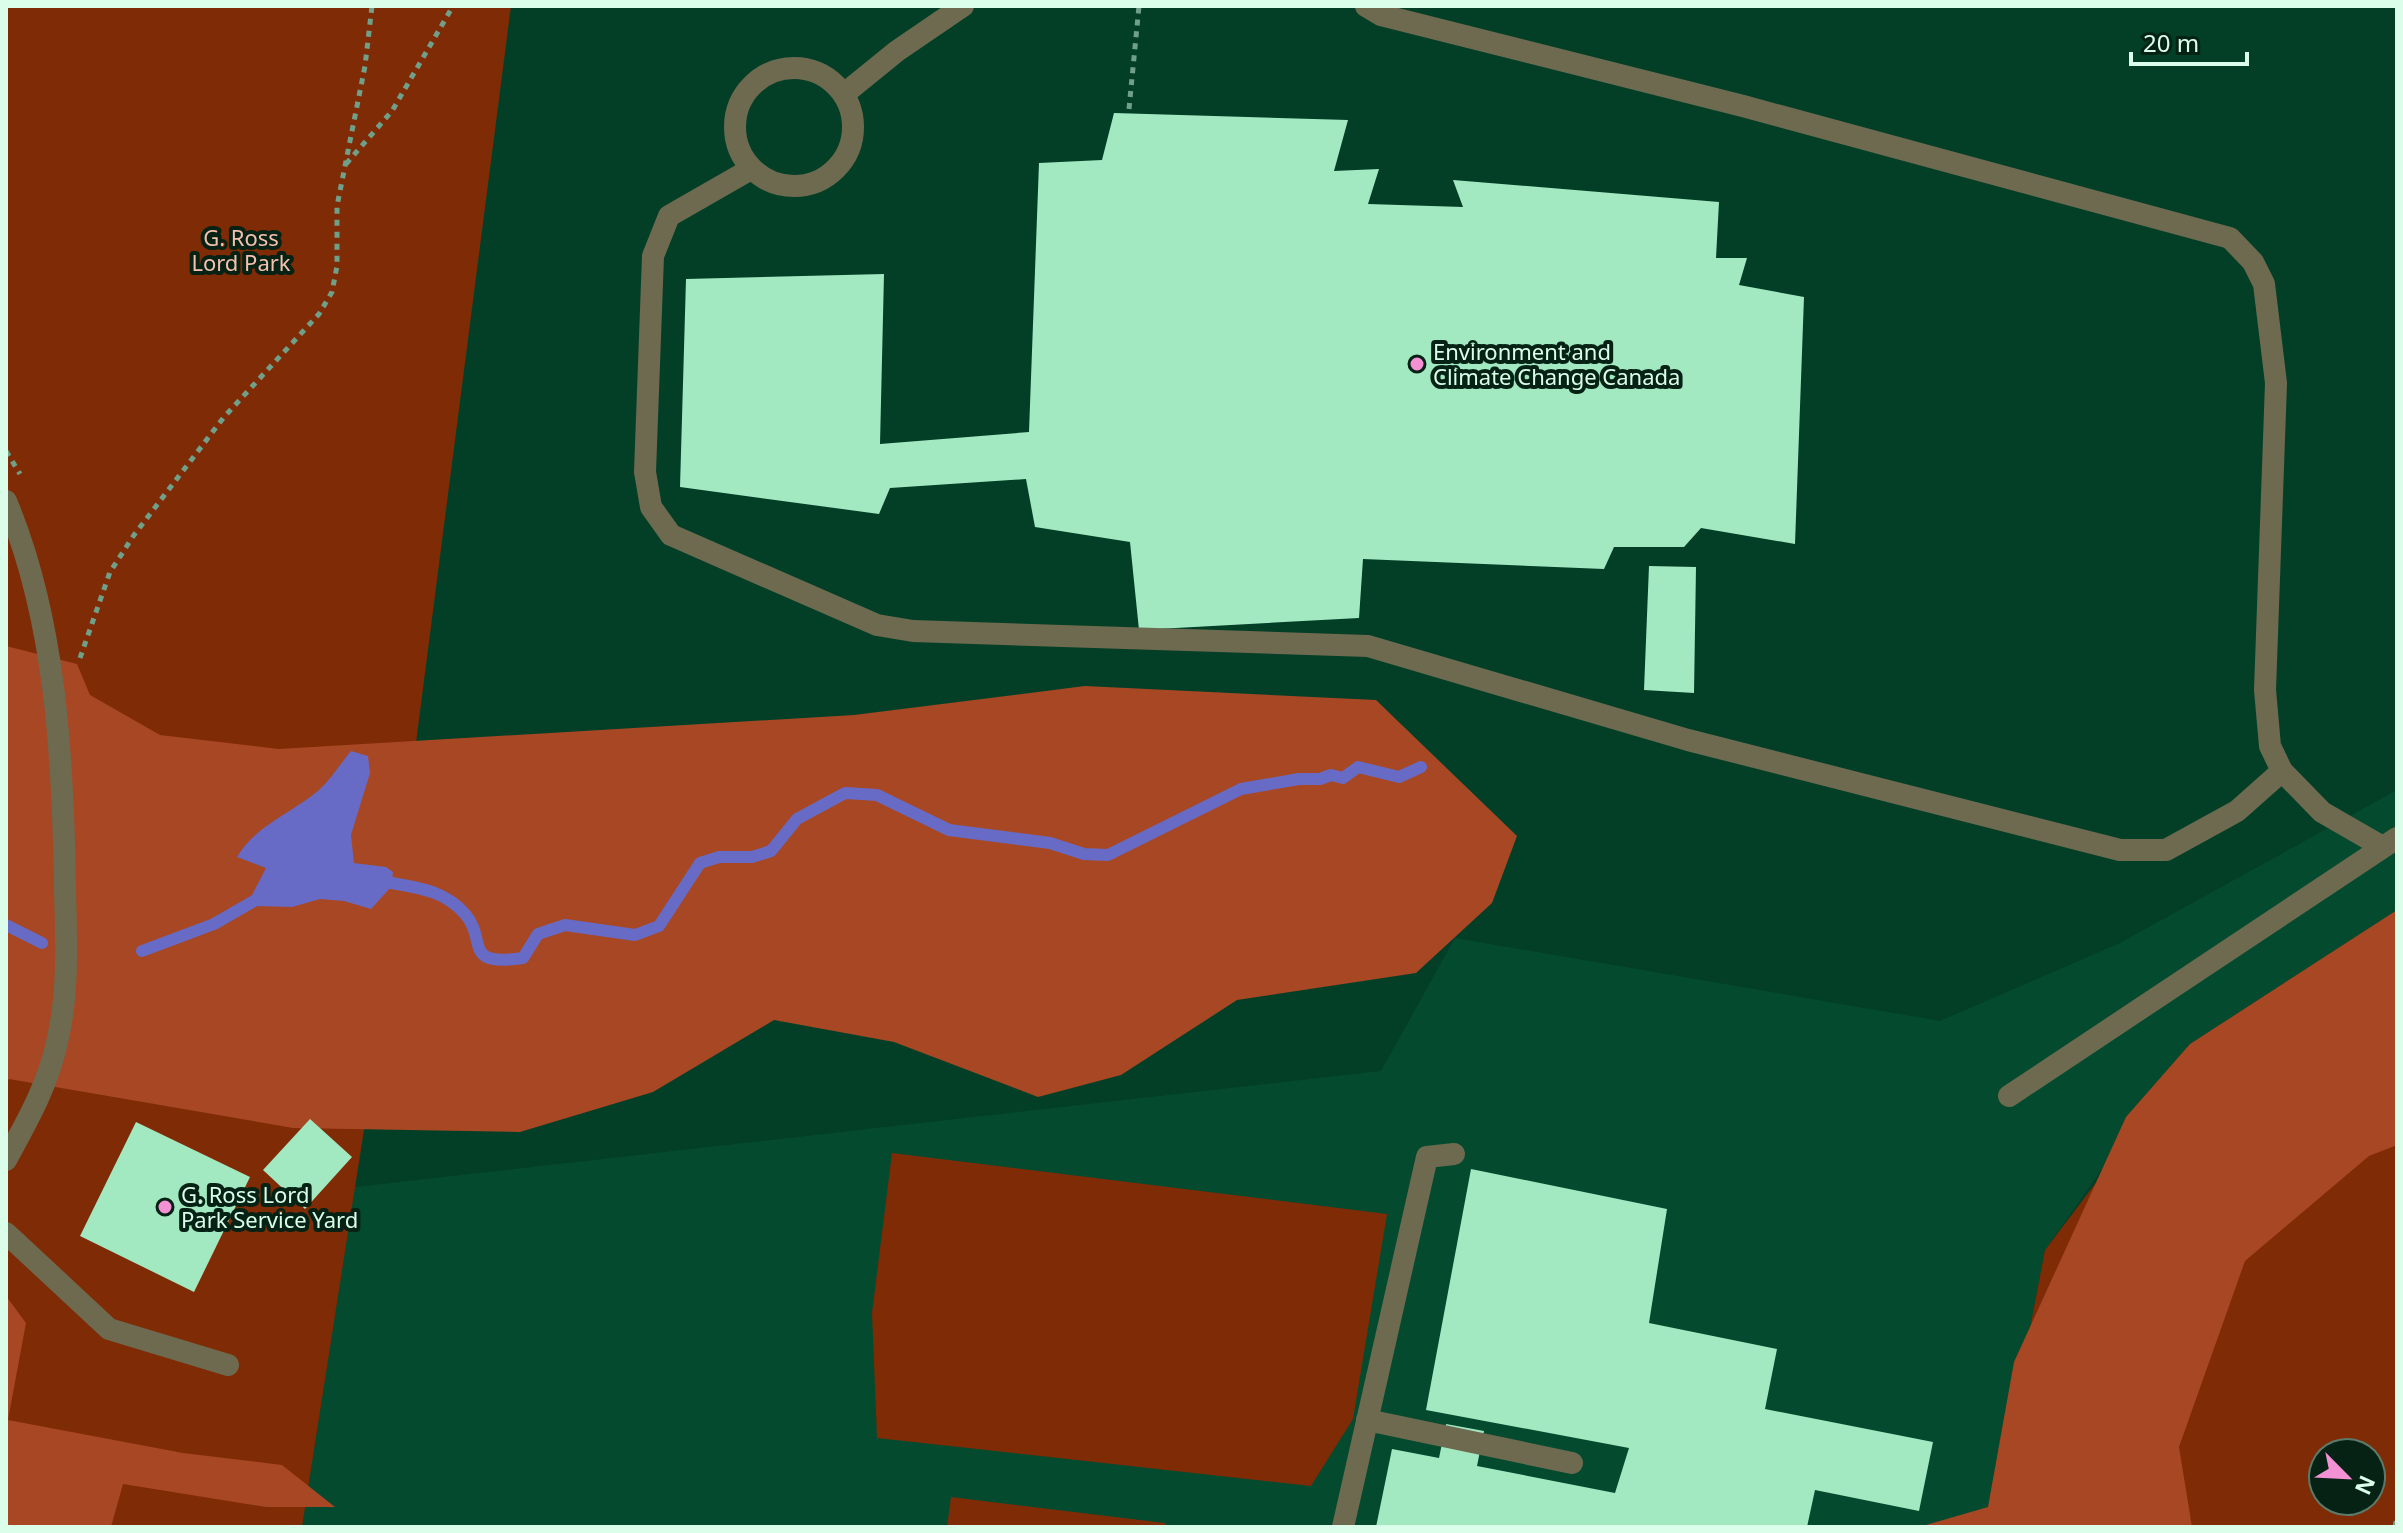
<svg xmlns="http://www.w3.org/2000/svg" width="2403" height="1533" font-family="'Noto Sans',sans-serif">
<style>
.built{fill:#044a2f}
.green{fill:#7f2b06;fill-rule:evenodd}
.forest{fill:#a74723}
.water{fill:#686bc5}
.lines{fill:none;stroke-linecap:round;stroke-linejoin:round}
.stream{stroke:#686bc5;stroke-width:12}
.building{fill:#a2e9c2}
.path{stroke:#71a08a;stroke-width:5;stroke-dasharray:6 6;stroke-linecap:butt}
.service{stroke:#6e6a4f;stroke-width:22}
.poi-dot{fill:#f491d4;stroke:#052214;stroke-width:3}
.labels{text-anchor:middle;dominant-baseline:central;stroke-width:8;stroke-linejoin:round;paint-order:stroke}
.park-label{font-size:22px;fill:#f6c0ae;stroke:#052214}
.poi-label{font-size:22px;fill:#dbfeea;stroke:#052214;text-anchor:start}
</style>
<rect width="100%" height="100%" fill="#033f27"/>
<path class="built" d="M 2397,790 L 2397,910 L 2190,1044 L 2045,1250 L 1992,1527 L 302,1527 L 355,1187 L 1381,1071 L 1455,938 L 1940,1021 L 2120,943 Z"/>
<g class="green">
<path d="M 6,6 L 511,6 L 376,1053 L 302,1527 L 6,1527 Z"/>
<path d="M 2397,921 L 2397,1527 L 1992,1527 L 2045,1250 L 2185,1065 ZM 2323,1453 L 2371,1453 L 2371,1501 L 2323,1501 Z"/>
<path d="M 892,1153 L 1387,1214 L 1353,1419 L 1311,1486 L 877,1438 L 872,1313 Z"/>
<path d="M 951,1497 L 1165,1523 L 1164,1527 L 947,1527 Z"/>
</g>
<g class="forest">
<path d="M 6,646 L 77,664 L 90,695 L 160,735 L 279,749 L 854,715 L 1085,686 L 1376,700 L 1517,836 L 1492,903 L 1416,973 L 1237,1000 L 1121,1075 L 1038,1097 L 894,1042 L 774,1020 L 653,1092 L 520,1132 L 293,1128 L 9,1079 L 6,1083 Z"/>
<path d="M 2397,910 L 2397,1145 L 2369,1156 L 2245,1261 L 2179,1447 L 2192,1527 L 1919,1527 L 1988,1507 L 2014,1362 L 2126,1117 L 2190,1044 Z"/>
<path d="M 6,1296 L 26,1323 L 8,1420 L 183,1453 L 282,1465 L 335,1507 L 266,1507 L 123,1484 L 111,1527 L 6,1527 Z"/>
</g>
<path class="water" d="M 351,751 L 368,756 L 370,773 L 351,835 L 354,863 L 386,867 L 393,872 L 391,887 L 371,909 L 344,901 L 320,899 L 292,907 L 256,906 L 251,897 L 266,868 L 237,857 C 256,825 292,813 319,790 C 331,779 341,763 351,751 Z"/>
<g class="lines">
<g class="stream">
<path d="M 392,883 C 420,888 445,891 465,914 C 488,940 461,967 523,958 L 538,934 L 565,925 L 635,935 L 659,926 L 700,863 L 719,857 L 752,857 L 771,851 L 797,819 L 845,793 L 877,795 L 949,830 L 1050,843 L 1084,854 L 1108,855 L 1241,789 L 1299,779 L 1320,779 L 1331,775 L 1343,778 L 1358,767 L 1399,777 L 1421,767"/>
<path d="M 6,925 L 42,943"/>
<path d="M 142,951 L 214,924 L 254,901"/>
</g>
</g>
<g class="building">
<path d="M 1114,113 L 1348,120 L 1334,171 L 1379,169 L 1368,204 L 1463,207 L 1453,180 L 1719,202 L 1716,258 L 1747,258 L 1739,285 L 1804,297 L 1795,544 L 1701,528 L 1684,547 L 1614,547 L 1604,569 L 1363,559 L 1359,618 L 1139,630 L 1130,542 L 1035,527 L 1026,479 L 890,488 L 879,514 L 680,487 L 686,279 L 884,274 L 880,444 L 1029,432 L 1039,163 L 1102,160 Z"/>
<path d="M 1649,566 L 1696,567 L 1694,693 L 1644,690 Z"/>
<path d="M 310,1119 L 352,1157 L 305,1209 L 263,1170 Z"/>
<path d="M 136,1122 L 250,1177 L 194,1292 L 80,1236 Z"/>
<path d="M 1471,1169 L 1667,1209 L 1649,1323 L 1777,1349 L 1765,1409 L 1933,1442 L 1919,1511 L 1815,1490 L 1807,1527 L 1376,1527 L 1392,1449 L 1439,1458 L 1446,1424 L 1484,1431 L 1477,1466 L 1615,1493 L 1629,1448 L 1426,1410 Z"/>
</g>
<g class="lines">
<g class="path">
<path d="M 1129,109 L 1139,6"/>
<path d="M 346,164 L 392,111 L 453,6"/>
<path d="M 6,451 L 20,474"/>
<path d="M 80,658 L 110,572 L 134,535 L 224,417 L 319,314 L 332,292 L 337,266 L 337,206 L 365,66 L 372,6"/>
<path d="M 2395,1527 L 2397,1516"/>
</g>
<g class="service">
<path d="M 1366,6 L 1381,15 L 1743,106 L 2230,238 L 2253,262 L 2264,284 L 2276,383 L 2265,690 L 2270,746 L 2282,771 L 2322,812 L 2381,846"/>
<circle cx="794" cy="127" r="59"/>
<path d="M 844,94 L 897,51 L 963,6"/>
<path d="M 751,169 L 669,216 L 653,256 L 645,472 L 651,507 L 671,535 L 877,625 L 913,631 L 1368,646 L 1688,740 L 2120,850 L 2166,850 L 2237,811 L 2282,771"/>
<path d="M 6,501 C 56,620 63,758 65,887 C 66,938 69,988 58,1038 C 49,1083 28,1120 6,1160"/>
<path d="M 2009,1096 L 2397,838"/>
<path d="M 6,1233 L 109,1329 L 228,1365"/>
<path d="M 1367,1420 L 1572,1463"/>
<path d="M 1343,1527 L 1427,1157 L 1454,1154"/>
</g>
</g>
<g class="poi-dot">
<circle cx="1417" cy="364" r="8"/>
<circle cx="165" cy="1207" r="8"/>
</g>
<g class="labels">
<g class="park-label">
<text x="241" y="237">G. Ross<tspan x="241" dy="25">Lord Park</tspan></text>
</g>
<g class="poi-label">
<text x="1433" y="351">Environment and<tspan x="1433" dy="25">Climate Change Canada</tspan></text>
<text x="181" y="1194">G. Ross Lord<tspan x="181" dy="25">Park Service Yard</tspan></text>
</g>
</g>
<rect width="2403" height="1533" fill="none" stroke="#dbfeea" stroke-width="16"/>
<g transform="translate(2347 1477) rotate(114)"><circle r="38" fill="#052214" stroke="#5b7a6a" stroke-width="2"/>
<path d="M0-6L14 30L0 20L-14 30Z" fill="#f491d4"/>
<text y="-12" font-size="22" font-weight="bold" text-anchor="middle" fill="#dbfeea">N</text>
</g>
<path d="M2131 52v12h116v-12" fill="none" stroke="#dbfeea" stroke-width="4"/>
<text x="2143" y="52" font-size="24" fill="#dbfeea" stroke="#052214" stroke-width="6" paint-order="stroke">20 m</text>
</svg>
